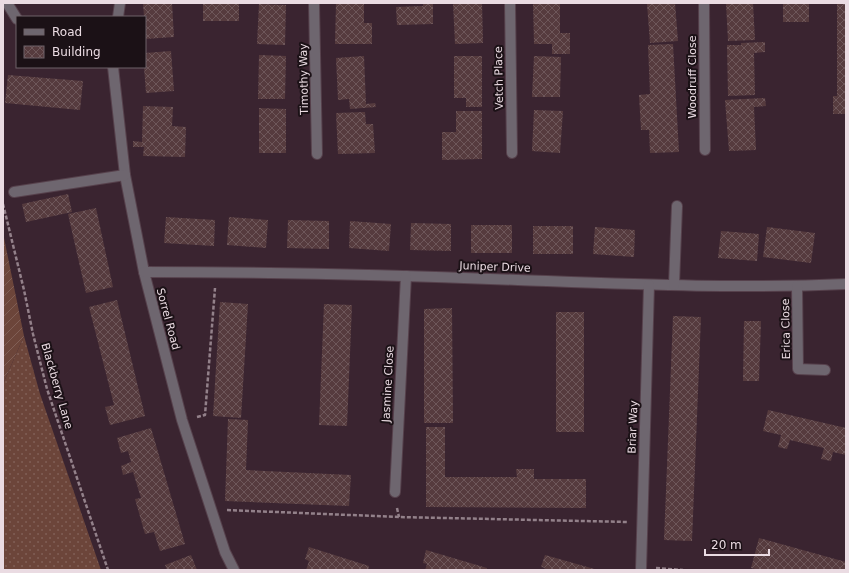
<svg xmlns="http://www.w3.org/2000/svg" width="849" height="573" font-family="'DejaVu Sans',sans-serif">
<style>
.grass{fill:url(#grass-dots)}
.garden{fill:url(#garden-furrows)}
.building{fill:url(#building-cross-hatch)}
.lines{fill:none;stroke-linecap:round;stroke-linejoin:round}
.minor-casing{stroke:#56414c;stroke-width:12}
.path{stroke:#93818a;stroke-width:2.5;stroke-dasharray:4 2;stroke-linecap:butt}
.minor{stroke:#6e666f;stroke-width:10}
.labels{text-anchor:middle;dominant-baseline:central;stroke-width:4;stroke-linejoin:round;paint-order:stroke}
.street-label{font-size:11px;fill:#eadbe2;stroke:#1b1116}
</style>
<defs>
<pattern id="grass-dots" width="8" height="8" patternUnits="userSpaceOnUse"><rect width="8" height="8" fill="#6c453a"/><path d="M2 2h.1M6 6h.1" fill="none" stroke="#815f56" stroke-width="1.8" stroke-linecap="round"/></pattern>
<pattern id="garden-furrows" width="10" height="10" patternUnits="userSpaceOnUse"><rect width="10" height="10" fill="#6c453a"/><path d="M-1 1l2-2M0 10L10 0M9 11l2-2" fill="none" stroke="#815f56"/></pattern>
<pattern id="building-cross-hatch" width="8" height="8" patternUnits="userSpaceOnUse"><rect width="8" height="8" fill="#563b3e"/><path d="M0 0l8 8M0 8l8-8" fill="none" stroke="#6e575a"/></pattern>
</defs>
<rect width="100%" height="100%" fill="#3a2430"/>
<path class="grass" d="M 24,336 L 40,394 L 101,570 L 3,570 L 3,384 Z"/>
<path class="garden" d="M 3,233 L 24,336 L 3,384 Z"/>
<g class="building">
<path d="M 143,3 L 172,3 L 174,37 L 145,39 L 145,17 L 144,17 Z"/>
<rect x="203" y="3" width="36" height="18"/>
<path d="M 336,3 L 364,3 L 364,23 L 372,23 L 372,44 L 335,44 Z"/>
<path d="M 423,3 L 433,3 L 433,24 L 397,25 L 396,7 L 423,6 Z"/>
<path d="M 453,3 L 482,3 L 483,43 L 455,44 Z"/>
<path d="M 533,3 L 560,3 L 560,33 L 570,33 L 570,54 L 552,54 L 552,44 L 534,44 Z"/>
<path d="M 657,3 L 675,3 L 678,41 L 650,43 L 647,4 Z"/>
<path d="M 726,3 L 753,3 L 755,40 L 728,41 Z"/>
<path d="M 809,3 L 809,22 L 783,22 L 783,4 Z"/>
<path d="M 837,3 L 846,3 L 846,114 L 833,114 L 833,96 L 837,96 Z"/>
<path d="M 259,4 L 286,5 L 285,45 L 257,44 Z"/>
<path d="M 765,42 L 765,52 L 754,53 L 755,95 L 728,96 L 727,45 L 741,45 L 741,43 Z"/>
<path d="M 673,44 L 679,152 L 650,153 L 649,130 L 641,130 L 639,95 L 650,94 L 648,45 Z"/>
<path d="M 171,51 L 174,91 L 146,93 L 144,67 L 145,67 L 145,53 Z"/>
<path d="M 259,55 L 286,56 L 285,99 L 258,99 Z"/>
<path d="M 364,56 L 366,104 L 375,103 L 376,107 L 350,109 L 349,99 L 338,100 L 336,58 Z"/>
<path d="M 454,56 L 482,56 L 482,107 L 466,107 L 466,98 L 454,98 Z"/>
<path d="M 534,56 L 561,57 L 560,97 L 532,97 Z"/>
<path d="M 8,75 L 83,81 L 80,110 L 5,103 Z"/>
<path d="M 765,98 L 766,106 L 754,107 L 756,150 L 729,151 L 725,100 Z"/>
<path d="M 143,106 L 173,107 L 172,126 L 186,127 L 185,157 L 143,156 L 144,147 L 133,147 L 133,141 L 142,142 Z"/>
<path d="M 259,108 L 286,109 L 286,153 L 259,153 Z"/>
<path d="M 534,110 L 563,111 L 560,153 L 532,151 Z"/>
<path d="M 456,111 L 482,111 L 482,159 L 442,160 L 442,132 L 456,132 Z"/>
<path d="M 365,112 L 366,124 L 373,124 L 375,153 L 338,154 L 336,113 Z"/>
<path d="M 68,194 L 72,212 L 26,222 L 22,204 Z"/>
<path d="M 96,208 L 113,287 L 86,293 L 68,214 Z"/>
<path d="M 166,217 L 215,220 L 214,246 L 164,243 Z"/>
<path d="M 229,217 L 268,220 L 266,248 L 227,245 Z"/>
<path d="M 288,220 L 329,221 L 329,249 L 287,248 Z"/>
<path d="M 350,221 L 391,224 L 389,251 L 349,248 Z"/>
<path d="M 411,223 L 451,224 L 451,251 L 410,250 Z"/>
<rect x="471" y="225" width="41" height="28"/>
<rect x="533" y="226" width="40" height="28"/>
<path d="M 595,227 L 635,230 L 634,257 L 593,254 Z"/>
<path d="M 767,227 L 815,233 L 811,263 L 763,257 Z"/>
<path d="M 721,231 L 759,234 L 757,261 L 718,258 Z"/>
<path d="M 117,300 L 145,416 L 110,425 L 105,407 L 114,405 L 89,307 Z"/>
<path d="M 220,302 L 248,304 L 241,418 L 213,416 Z"/>
<path d="M 324,304 L 352,305 L 347,426 L 319,425 Z"/>
<path d="M 452,308 L 453,423 L 424,423 L 424,309 Z"/>
<rect x="556" y="312" width="28" height="120"/>
<path d="M 673,316 L 701,317 L 692,541 L 664,540 Z"/>
<path d="M 744,321 L 761,321 L 759,381 L 743,381 Z"/>
<path d="M 768,410 L 846,428 L 846,455 L 833,452 L 831,461 L 821,459 L 824,448 L 790,440 L 787,449 L 778,447 L 781,435 L 763,431 Z"/>
<path d="M 228,419 L 248,420 L 246,470 L 351,475 L 349,506 L 225,501 Z"/>
<path d="M 426,427 L 445,427 L 445,477 L 517,477 L 516,469 L 534,469 L 534,479 L 586,479 L 586,508 L 426,507 Z"/>
<path d="M 151,428 L 185,544 L 160,551 L 154,532 L 145,534 L 135,499 L 141,498 L 133,472 L 123,475 L 121,466 L 131,462 L 128,451 L 121,453 L 117,438 Z"/>
<path d="M 759,538 L 846,562 L 846,570 L 759,570 L 751,568 Z"/>
<path d="M 309,547 L 369,566 L 368,570 L 306,570 L 309,561 L 305,559 Z"/>
<path d="M 426,550 L 487,568 L 487,570 L 425,570 L 427,564 L 423,563 Z"/>
<path d="M 191,555 L 197,570 L 167,570 L 165,565 Z"/>
<path d="M 545,555 L 598,570 L 544,570 L 545,568 L 541,567 Z"/>
</g>
<g class="lines">
<g class="minor-casing">
<g id="minor">
<path d="M 7,3 L 17,19"/>
<path d="M 314,3 L 317,154"/>
<path d="M 510,3 L 512,153"/>
<path d="M 704,3 L 705,150"/>
<path d="M 118,17 L 120,3"/>
<path d="M 113,67 L 125,175 L 144,272 L 182,420 L 225,552 L 234,570"/>
<path d="M 14,192 L 125,175"/>
<path d="M 144,272 C 268,272 393,275 518,280 C 627,284 737,289 846,284"/>
<path d="M 674,285 L 677,206"/>
<path d="M 797,286 L 798,369 L 825,370"/>
<path d="M 395,492 L 406,276"/>
<path d="M 641,570 L 649,285"/>
</g>
</g>
<g class="path">
<path d="M 3,204 L 24,290 L 33,334 L 47,389 L 108,570"/>
<path d="M 197,417 L 205,415 L 215,288"/>
<path d="M 397,508 L 399,517"/>
<path d="M 227,510 L 399,517 L 628,522"/>
<path d="M 656,568 L 683,570"/>
</g>
<use href="#minor" class="minor"/>
</g>
<g class="labels">
<g class="street-label">
<text transform="translate(692 77) rotate(-90)">Woodruff Close</text>
<text transform="translate(499 78) rotate(-91)">Vetch Place</text>
<text transform="translate(304 79) rotate(-91)">Timothy Way</text>
<text transform="translate(495 267) rotate(2)">Juniper Drive</text>
<text transform="translate(168 319) rotate(75)">Sorrel Road</text>
<text transform="translate(786 329) rotate(-91)">Erica Close</text>
<text transform="translate(388 384) rotate(-87)">Jasmine Close</text>
<text transform="translate(57 386) rotate(74)">Blackberry Lane</text>
<text transform="translate(633 427) rotate(-88)">Briar Way</text>
</g>
</g>
<rect width="849" height="573" fill="none" stroke="#eadbe2" stroke-width="8"/>
<rect x="16" y="16" width="130" height="52" fill="#1b1116" stroke="#6e6268"/>
<rect x="24" y="29" width="20" height="6" fill="#6e666f" stroke="#6e6268"/>
<text x="52" y="36" font-size="12" fill="#eadbe2">Road</text>
<rect x="24" y="46" width="20" height="12" fill="url(#building-cross-hatch)" stroke="#6e6268"/>
<text x="52" y="56" font-size="12" fill="#eadbe2">Building</text>
<path d="M705 549v6h64v-6" fill="none" stroke="#eadbe2" stroke-width="2"/>
<text x="711" y="549" font-size="12" fill="#eadbe2" stroke="#1b1116" stroke-width="3" paint-order="stroke">20 m</text>
</svg>
